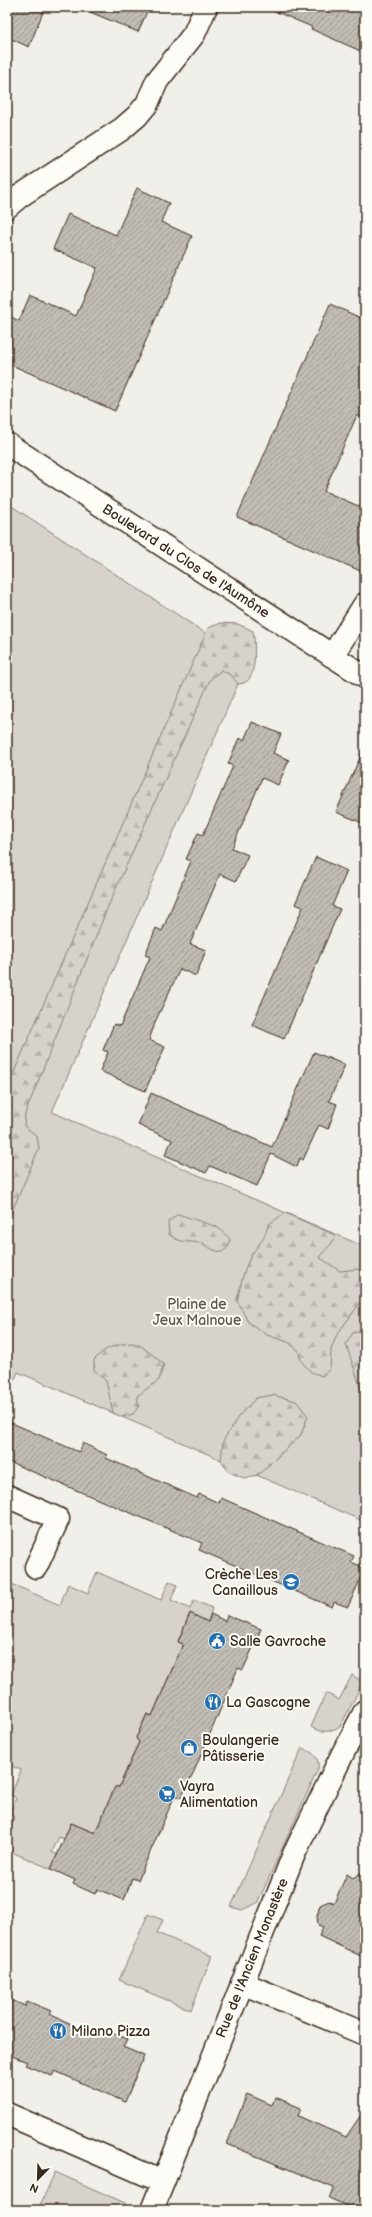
<svg xmlns="http://www.w3.org/2000/svg" width="372" height="2217" font-family="'Balsamiq Sans',sans-serif">
<style>
.green{fill:#d7d2cc;stroke:#897e75}
.forest{fill:url(#forest-firs);stroke:#897e75}
.building{fill:url(#building-hatch);stroke:#3b2a1e}
.lines{fill:none;stroke-linecap:round;stroke-linejoin:round}
.minor-casing{stroke:#3b2a1e;stroke-width:25}
.minor{stroke:#fdfcf7;stroke-width:22}
.labels{text-anchor:middle;dominant-baseline:central;stroke-width:4;stroke-linejoin:round;paint-order:stroke}
.street-label{font-size:14px;fill:#3b2a1e;stroke:#fdfcf7}
.park-label{font-size:14px;fill:#62544a;stroke:#fdfcf7}
.poi-label{font-size:14px;fill:#3b2a1e;stroke:#fdfcf7;text-anchor:start}
</style>
<defs>
<pattern id="forest-firs" width="22" height="20" patternUnits="userSpaceOnUse"><rect width="22" height="20" fill="#d7d2cc"/><path d="M5 1l3.5 6h-7zM16 11l3.5 6h-7z" fill="#b9b4af"/></pattern>
<pattern id="building-hatch" width="6" height="6" patternUnits="userSpaceOnUse"><rect width="6" height="6" fill="#c1bcb4"/><path d="M-1 1l2-2M0 6l6-6M5 7l2-2" fill="none" stroke="#9e9992"/></pattern>
</defs>
<rect width="100%" height="100%" fill="#f1efea"/>
<filter id="ink" filterUnits="userSpaceOnUse"><feTurbulence type="fractalNoise" baseFrequency=".025" numOctaves="2"/><feDisplacementMap in="SourceGraphic" scale="8" xChannelSelector="R" yChannelSelector="G"/><feConvolveMatrix kernelMatrix="1 2 1 2 8 2 1 2 1" color-interpolation-filters="sRGB"/></filter>
<g filter="url(#ink)">
<g class="green">
<path d="M 7,503 L 248,661 L 52,1112 L 365,1247 L 365,1522 L 18,1372 L 7,1396 Z"/>
<path d="M 97,1572 L 161,1600 L 169,1581 L 177,1585 L 171,1600 L 190,1609 L 194,1600 L 212,1608 L 208,1622 L 190,1614 L 178,1641 L 183,1644 L 152,1716 L 147,1714 L 136,1738 L 139,1742 L 119,1787 L 115,1787 L 95,1833 L 71,1823 L 64,1839 L 59,1837 L 52,1852 L 58,1855 L 51,1869 L 7,1850 L 7,1832 L 14,1817 L 9,1814 L 16,1798 L 11,1795 L 21,1770 L 7,1764 L 7,1582 L 60,1605 L 68,1584 L 88,1593 Z"/>
<path d="M 352,1675 L 363,1682 L 341,1725 C 331,1733 322,1733 311,1727 L 326,1693 L 339,1700 Z"/>
<path d="M 302,1748 C 312,1752 320,1756 318,1769 L 258,1902 L 242,1910 L 231,1907 Z"/>
<path d="M 148,1914 L 163,1920 L 157,1933 L 212,1956 L 191,2010 L 119,1980 Z"/>
<path d="M 55,2172 L 125,2203 L 125,2210 L 38,2210 Z"/>
</g>
<g class="forest">
<path d="M 221,623 L 238,624 L 253,631 C 255,641 257,674 247,681 C 245,683 241,684 238,684 L 231,675 L 221,670 L 210,680 L 109,904 L 25,1114 L 24,1126 L 37,1136 L 39,1148 L 10,1216 L 7,1218 L 7,1088 L 208,628 Z"/>
<path d="M 285,1213 L 335,1235 L 332,1243 L 319,1257 L 340,1271 L 358,1269 L 365,1276 L 365,1296 L 336,1336 L 331,1350 L 330,1369 L 322,1376 L 311,1372 L 301,1361 L 298,1350 L 288,1342 L 267,1335 L 248,1322 L 237,1300 L 244,1272 L 251,1255 L 263,1239 L 269,1224 Z"/>
<path d="M 178,1214 L 217,1227 L 230,1239 L 228,1247 L 222,1252 C 214,1251 212,1249 205,1245 C 191,1239 182,1246 169,1234 L 168,1222 Z"/>
<path d="M 365,1329 L 365,1401 L 346,1344 L 353,1333 Z"/>
<path d="M 133,1343 L 141,1346 L 164,1364 L 159,1380 L 137,1396 L 139,1406 L 133,1414 L 122,1417 L 113,1413 L 106,1381 L 94,1370 L 94,1360 C 106,1347 115,1344 133,1343 Z"/>
<path d="M 273,1395 L 296,1401 L 308,1416 L 301,1435 L 258,1475 L 244,1478 L 229,1472 L 221,1460 L 223,1441 L 238,1417 L 256,1398 Z"/>
</g>
<g class="building">
<path d="M 7,7 L 45,7 L 29,47 L 7,37 Z"/>
<path d="M 78,7 L 149,7 L 138,32 Z"/>
<path d="M 265,7 L 365,7 L 365,53 L 311,29 L 312,27 Z"/>
<path d="M 137,188 L 169,203 L 161,222 L 192,236 L 115,411 L 7,363 L 7,315 L 19,321 L 30,295 L 76,316 L 97,268 L 53,249 L 68,214 L 116,235 Z"/>
<path d="M 330,304 L 365,320 L 365,419 L 357,415 L 324,491 L 365,509 L 365,573 L 237,517 Z"/>
<path d="M 252,722 L 281,734 L 273,753 L 289,760 L 278,785 L 262,778 L 232,848 L 248,855 L 236,881 L 220,874 L 190,944 L 206,950 L 196,976 L 180,969 L 156,1020 L 149,1040 L 165,1047 L 145,1091 L 100,1071 L 108,1052 L 103,1050 L 114,1024 L 120,1026 L 150,957 L 145,955 L 156,928 L 162,931 L 191,861 L 186,859 L 198,833 L 203,835 L 233,766 L 228,764 L 239,738 L 244,740 Z"/>
<path d="M 365,746 L 365,824 L 336,812 Z"/>
<path d="M 316,857 L 347,871 L 332,906 L 340,909 L 284,1039 L 252,1025 L 303,907 L 295,904 Z"/>
<path d="M 314,1052 L 345,1065 L 329,1101 L 337,1104 L 328,1129 L 319,1125 L 303,1160 L 300,1158 L 297,1167 L 271,1154 L 257,1186 L 210,1166 L 206,1173 L 165,1155 L 172,1140 L 138,1125 L 151,1093 L 272,1147 Z"/>
<path d="M 7,1421 L 79,1452 L 83,1443 L 107,1455 L 106,1458 L 197,1498 L 199,1494 L 219,1503 L 221,1498 L 354,1556 L 351,1562 L 365,1568 L 348,1607 L 334,1602 L 332,1607 L 199,1550 L 202,1543 L 7,1461 Z"/>
<path d="M 190,1613 L 208,1622 L 211,1614 L 225,1621 L 227,1615 L 261,1629 L 243,1670 L 238,1668 L 195,1769 L 181,1798 L 175,1795 L 138,1880 L 132,1878 L 124,1900 L 97,1889 L 95,1894 L 73,1884 L 75,1880 L 51,1869 L 71,1823 L 95,1833 L 115,1787 L 119,1787 L 139,1742 L 136,1738 L 147,1714 L 152,1716 L 183,1644 L 178,1642 Z"/>
<path d="M 365,1870 L 365,1958 L 319,1936 L 323,1927 L 318,1925 L 317,1916 L 320,1905 L 329,1901 L 334,1903 L 347,1874 L 353,1878 Z"/>
<path d="M 7,1998 L 25,2006 L 27,2001 L 51,2011 L 49,2014 L 98,2036 L 101,2027 L 127,2039 L 123,2047 L 144,2056 L 125,2102 L 55,2071 L 52,2076 L 25,2065 L 27,2062 L 7,2054 Z"/>
<path d="M 247,2094 L 272,2105 L 275,2097 L 301,2108 L 298,2116 L 346,2137 L 365,2109 L 365,2210 L 356,2210 L 329,2198 L 334,2188 L 227,2144 Z"/>
</g>
<g class="lines">
<g class="minor-casing">
<g id="minor">
<path d="M 7,207 L 20,196 L 122,129 L 137,116 L 147,104 L 157,81 L 194,34 L 206,7"/>
<path d="M 7,444 L 365,677"/>
<path d="M 332,656 L 365,604"/>
<path d="M 7,1496 L 58,1519 L 36,1567"/>
<path d="M 242,1983 L 365,2034"/>
<path d="M 7,2114 L 163,2182"/>
<path d="M 152,2210 L 294,1854 L 343,1753 L 365,1711"/>
</g>
</g>
<use href="#minor" class="minor"/>
</g>
</g>
<defs>
<g id="school-disc" transform="scale(0.9)"><circle r="9.5" fill="#1f6fb2" stroke="#fdfcf7"/><path d="M0-5L7-2L0 1L-7-2ZM-4 1L0 2.5L4 1V4Q0 6-4 4Z" fill="#fff"/></g>
<g id="civic-disc" transform="scale(0.9)"><circle r="9.5" fill="#1f6fb2" stroke="#fdfcf7"/><path d="M-.6-6.5H3V-4.5H.6V-3L4-1V1h2V6H-6V1h2V-1L-.6-3ZM-1.2 2.5V6h2.4V2.5Z" fill="#fff"/></g>
<g id="restaurant-disc" transform="scale(0.9)"><circle r="9.5" fill="#1f6fb2" stroke="#fdfcf7"/><path d="M-5-6h1v4h1v-4h1v4h1v-4h1v5L-1.5 .5V6h-2V.5L-5-1ZM5-6V6H3V1.5H1.5Q1.5-4 5-6Z" fill="#fff"/></g>
<g id="shop-disc" transform="scale(0.9)"><circle r="9.5" fill="#1f6fb2" stroke="#fdfcf7"/><path d="M-5-2.5h2.3a2.7 3.5 0 0 1 5.4 0H5L5.5 6h-11ZM-1.5-2.5h3a1.5 2.3 0 0 0-3 0Z" fill="#fff"/></g>
<g id="supermarket-disc" transform="scale(0.9)"><circle r="9.5" fill="#1f6fb2" stroke="#fdfcf7"/><path d="M-6-5.5h2.5l.6 2H6L4.5 2H-2.5L-4.4-4H-6ZM-1.5 3.2a1.3 1.3 0 1 0 .1 0ZM3 3.2a1.3 1.3 0 1 0 .1 0Z" fill="#fff"/></g>
</defs>
<g fill-rule="evenodd">
<use href="#school-disc" x="291" y="1582"/>
<use href="#civic-disc" x="217" y="1641"/>
<use href="#restaurant-disc" x="213" y="1702"/>
<use href="#shop-disc" x="189" y="1748"/>
<use href="#supermarket-disc" x="167" y="1794"/>
<use href="#restaurant-disc" x="58" y="2031"/>
</g>
<g class="labels">
<g class="street-label">
<text transform="translate(186 561) rotate(33)">Boulevard du Clos de l'Aumône</text>
<text transform="translate(252 1958) rotate(-68)">Rue de l'Ancien Monastère</text>
</g>
<g class="park-label">
<text x="197" y="1304">Plaine de<tspan x="197" dy="16">Jeux Malnoue</tspan></text>
</g>
<g class="poi-label">
<text x="278" y="1574" text-anchor="end">Crèche Les<tspan x="278" dy="16">Canaillous</tspan></text>
<text x="230" y="1641">Salle Gavroche</text>
<text x="226" y="1702">La Gascogne</text>
<text x="202" y="1740">Boulangerie<tspan x="202" dy="16">Pâtisserie</tspan></text>
<text x="180" y="1786">Vayra<tspan x="180" dy="16">Alimentation</tspan></text>
<text x="71" y="2031">Milano Pizza</text>
</g>
</g>
<rect width="372" height="2217" fill="none" stroke="#fdfcf7" stroke-width="24"/>
<rect x="12" y="12" width="348" height="2193" fill="none" stroke="#3b2a1e" stroke-width="1.5" filter="url(#ink)"/>
<g transform="translate(38 2179) rotate(203)" stroke="#fdfcf7" stroke-width="3" paint-order="stroke">
<path d="M0-3L7 15L0 10L-7 15Z" fill="#3b2a1e"/>
<text y="-6" font-size="11" font-weight="bold" text-anchor="middle" fill="#3b2a1e">N</text>
</g>
</svg>
